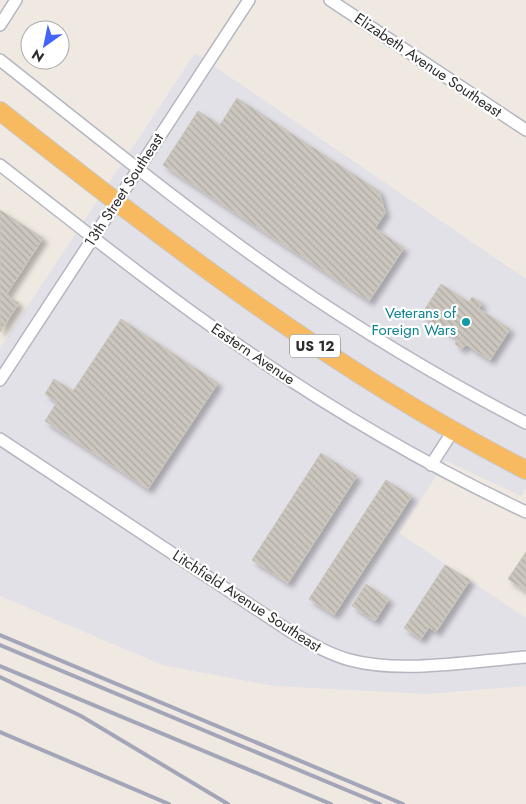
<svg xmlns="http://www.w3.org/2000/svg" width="526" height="804" font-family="Jost,sans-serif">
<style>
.industrial{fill:#e3e1e8}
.building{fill:url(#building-back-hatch);stroke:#cbc5ba;filter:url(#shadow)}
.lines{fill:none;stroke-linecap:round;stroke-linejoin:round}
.minor-casing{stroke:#b4b7c1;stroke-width:14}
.trunk-casing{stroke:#c9c9c9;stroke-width:20}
.minor{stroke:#fff;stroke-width:11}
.trunk{stroke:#f8ba60;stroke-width:18}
.rail{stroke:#a3a6b8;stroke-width:4}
.culture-dot{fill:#0f9aa8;stroke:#fff;stroke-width:2}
.labels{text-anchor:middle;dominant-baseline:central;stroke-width:4.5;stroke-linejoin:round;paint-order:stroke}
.shield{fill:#fff;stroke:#6d6d6d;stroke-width:1}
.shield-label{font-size:14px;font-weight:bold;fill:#2e2e2e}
.street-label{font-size:15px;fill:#2e2e2e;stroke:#fff}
.culture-label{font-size:15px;fill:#0d838f;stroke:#fff;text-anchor:end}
</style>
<defs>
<pattern id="building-back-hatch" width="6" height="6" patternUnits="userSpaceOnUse" patternTransform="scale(1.25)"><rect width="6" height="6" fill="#cbc7bf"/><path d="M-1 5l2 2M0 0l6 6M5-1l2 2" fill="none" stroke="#afaba4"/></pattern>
<filter id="shadow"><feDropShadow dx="4.5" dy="4.5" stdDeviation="2.5" flood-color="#0004"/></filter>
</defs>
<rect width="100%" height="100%" fill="#efe9e1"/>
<path class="industrial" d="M 195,53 L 526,279 L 526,488 L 521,496 L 446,461 L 399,533 L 526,618 L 526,686 L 428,694 L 274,686 L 162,665 L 0,596 L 0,348 Z"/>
<g class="building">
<path d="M 237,98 L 379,191 L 385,213 L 375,228 L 404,248 L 369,301 L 163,165 L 198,111 L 220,125 Z"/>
<path d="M 0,210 L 43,238 L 6,295 L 0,291 Z"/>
<path d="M 441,284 L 510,329 L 490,360 L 421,315 Z"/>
<path d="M 0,291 L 19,303 L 0,332 Z"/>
<path d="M 472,297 L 482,303 L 479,308 L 469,302 Z"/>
<path d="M 121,319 L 218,383 L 148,489 L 45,421 L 57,402 L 45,394 L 54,379 L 73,391 Z"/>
<path d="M 458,339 L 466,344 L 462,349 L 455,344 Z"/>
<path d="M 321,453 L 357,476 L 288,583 L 252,560 Z"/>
<path d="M 386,480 L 412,496 L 334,615 L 309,599 Z"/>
<path d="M 526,552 L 526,591 L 508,579 Z"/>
<path d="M 445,565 L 470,580 L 436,632 L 429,627 L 421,639 L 404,628 Z"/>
<path d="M 366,584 L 389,599 L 375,621 L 352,606 Z"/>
</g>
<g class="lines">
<g class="minor-casing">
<g id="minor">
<path d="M 330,0 L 526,130"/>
<path d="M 0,25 L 16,0"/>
<path d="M 0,60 C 94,134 187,210 286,279 C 363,332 443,380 526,423"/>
<path d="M 0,165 C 80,227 158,290 241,347 C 332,410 426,465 526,512"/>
<path d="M 0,380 L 249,0"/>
<path d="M 0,439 L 291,632 C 310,643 328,654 350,660 C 401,674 473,661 526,657"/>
<path d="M 431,465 L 453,431"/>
</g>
</g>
<g class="trunk-casing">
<path id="trunk" d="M 0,111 C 167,243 336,373 526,470"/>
</g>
<use href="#minor" class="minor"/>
<use href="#trunk" class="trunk"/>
<g class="rail">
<path d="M 0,635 L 403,804"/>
<path d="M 0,645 L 380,804"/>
<path d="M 0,666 L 331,804"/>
<path d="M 0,677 L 81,716 L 228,804"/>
<path d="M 0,732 L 169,804"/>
</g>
</g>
<circle class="culture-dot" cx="466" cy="322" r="5"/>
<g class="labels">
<rect class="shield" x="290" y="334.5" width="50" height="23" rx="4"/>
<g class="shield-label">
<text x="315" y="346">US 12</text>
</g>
<g class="street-label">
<text transform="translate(428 65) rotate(34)">Elizabeth Avenue Southeast</text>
<text transform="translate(124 190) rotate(-57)">13th Street Southeast</text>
<text transform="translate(253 354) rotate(34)">Eastern Avenue</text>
<text transform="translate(247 601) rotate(33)">Litchfield Avenue Southeast</text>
</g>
<g class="culture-label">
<text x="456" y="313">Veterans of<tspan x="456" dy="17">Foreign Wars</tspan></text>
</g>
</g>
<g transform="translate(45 45) rotate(213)"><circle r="24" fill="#ffffff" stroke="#ababab"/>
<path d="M0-4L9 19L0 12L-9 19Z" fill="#4264fb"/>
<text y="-8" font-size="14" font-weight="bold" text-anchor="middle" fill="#2e2e2e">N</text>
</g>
</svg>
